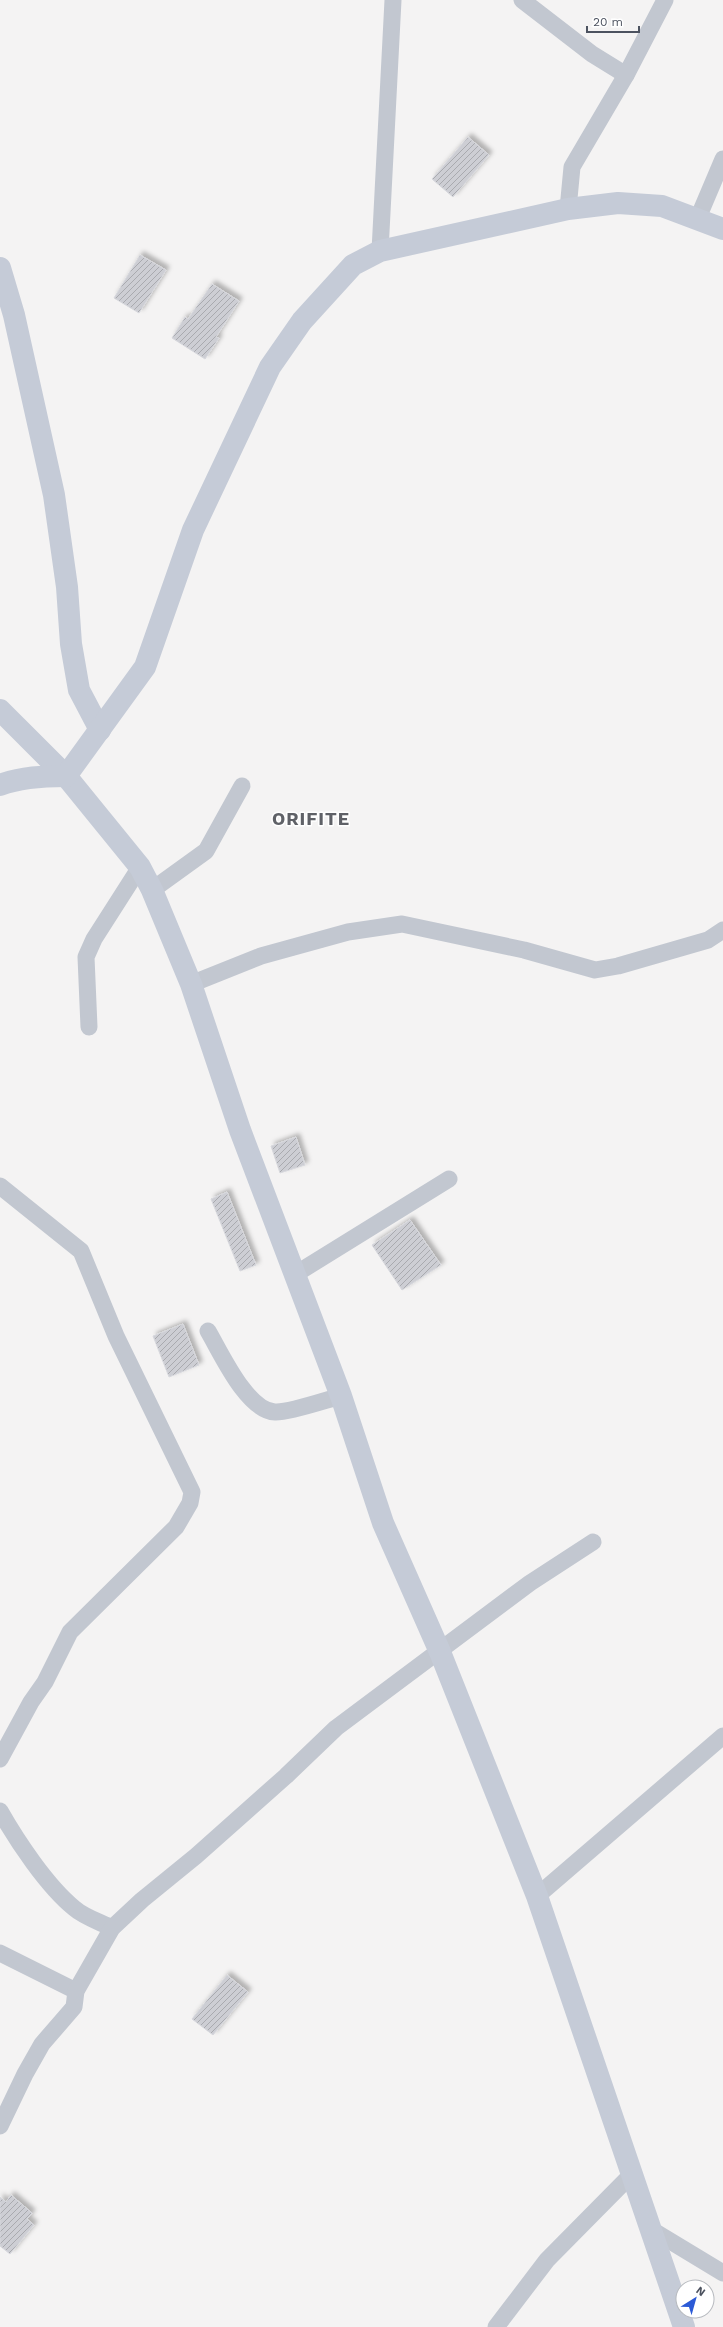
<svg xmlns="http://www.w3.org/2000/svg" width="723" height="2327" font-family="'Work Sans',sans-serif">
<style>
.building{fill:url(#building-hatch);stroke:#d7d8dd;filter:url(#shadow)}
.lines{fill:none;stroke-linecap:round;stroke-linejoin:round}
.street{stroke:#c2c7d0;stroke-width:17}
.secondary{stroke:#c5cbd7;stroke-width:22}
.labels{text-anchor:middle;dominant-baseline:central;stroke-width:3;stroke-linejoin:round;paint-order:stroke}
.district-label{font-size:18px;font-weight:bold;letter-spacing:1px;fill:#5f6167;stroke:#fff}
</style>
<defs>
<pattern id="building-hatch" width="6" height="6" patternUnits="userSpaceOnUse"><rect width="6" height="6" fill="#cdced4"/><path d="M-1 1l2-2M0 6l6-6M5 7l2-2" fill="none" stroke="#a9aaaf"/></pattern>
<filter id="shadow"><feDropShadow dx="3.5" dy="-3.5" stdDeviation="2" flood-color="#0004"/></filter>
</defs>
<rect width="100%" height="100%" fill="#f4f3f3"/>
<g class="building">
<path d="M 468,137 L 489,155 L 453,197 L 432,179 Z"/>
<path d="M 140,255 L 166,270 L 139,313 L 114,298 Z"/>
<path d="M 212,284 L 239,301 L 216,337 L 219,338 L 205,359 L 172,338 L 185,317 L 188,319 Z"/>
<path d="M 296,1137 L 305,1165 L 280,1173 L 271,1146 Z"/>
<path d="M 227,1192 L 256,1265 L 240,1271 L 211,1199 Z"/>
<path d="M 410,1220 L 441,1265 L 402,1290 L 372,1245 Z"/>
<path d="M 183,1324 L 199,1365 L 169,1377 L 153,1336 Z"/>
<path d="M 227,1975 L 248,1992 L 213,2035 L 192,2019 Z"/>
<path d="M 11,2195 L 32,2213 L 27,2219 L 34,2225 L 10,2254 L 0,2246 L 0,2197 L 6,2202 Z"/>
</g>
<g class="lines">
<g class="street">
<path d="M 522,0 L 592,54 L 626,75"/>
<path d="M 568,209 L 572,167 L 626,75 L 665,0"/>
<path d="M 698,218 L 723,159"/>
<path d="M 380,251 L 393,0"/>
<path d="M 152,890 L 206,851 L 242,786"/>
<path d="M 191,984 L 261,956 L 348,932 L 402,924 L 524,950 L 595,970 L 618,966 L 708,940 L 723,930"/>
<path d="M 89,1027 L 86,957 L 94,939 L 140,867"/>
<path d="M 0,1186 L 81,1251 L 116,1336 L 192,1492 L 190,1503 L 176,1527 L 70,1632 L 45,1682 L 31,1702 L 0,1759"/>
<path d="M 294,1275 L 449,1179"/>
<path d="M 208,1331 C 221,1353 247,1411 275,1412 C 288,1413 326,1400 341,1396"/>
<path d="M 0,1811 C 17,1841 47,1886 74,1908 C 84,1917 100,1922 112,1928"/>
<path d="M 537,1896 L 723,1736"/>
<path d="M 0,1953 L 76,1991"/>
<path d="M 0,2126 L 25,2074 L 42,2044 L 74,2007 L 76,1991 L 112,1928 L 142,1900 L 196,1856 L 286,1776 L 336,1728 L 530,1583 L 593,1542"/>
<path d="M 652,2230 L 723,2273"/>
<path d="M 496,2327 L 547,2260 L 633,2173"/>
</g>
<g class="secondary">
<path d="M 0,268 L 14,315 L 54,495 L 67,587 L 71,644 L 79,690 L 100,730"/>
<path d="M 0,710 L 66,776 L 140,867 L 152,890 L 191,984 L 240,1130 L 341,1396 L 383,1523 L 440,1652 L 537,1896 L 684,2327"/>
<path d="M 0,785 C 21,777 44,776 66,776 L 145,667 L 193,530 L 270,367 L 302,321 L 353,265 L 380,251 L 568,209 L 618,203 L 662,206 L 723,229"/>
</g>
</g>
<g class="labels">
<g class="district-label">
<text x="311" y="818">ORIFITE</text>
</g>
</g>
<g transform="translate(695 2299) rotate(37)"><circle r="19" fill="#ffffff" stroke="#b7babf"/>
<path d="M0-3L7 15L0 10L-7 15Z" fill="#2b5ad6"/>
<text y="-6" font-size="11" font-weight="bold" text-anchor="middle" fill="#4c525f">N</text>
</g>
<path d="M587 26v6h52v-6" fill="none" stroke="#4c525f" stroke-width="2"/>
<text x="593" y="26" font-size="12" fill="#4c525f" stroke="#ffffff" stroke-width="3" paint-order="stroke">20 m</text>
</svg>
